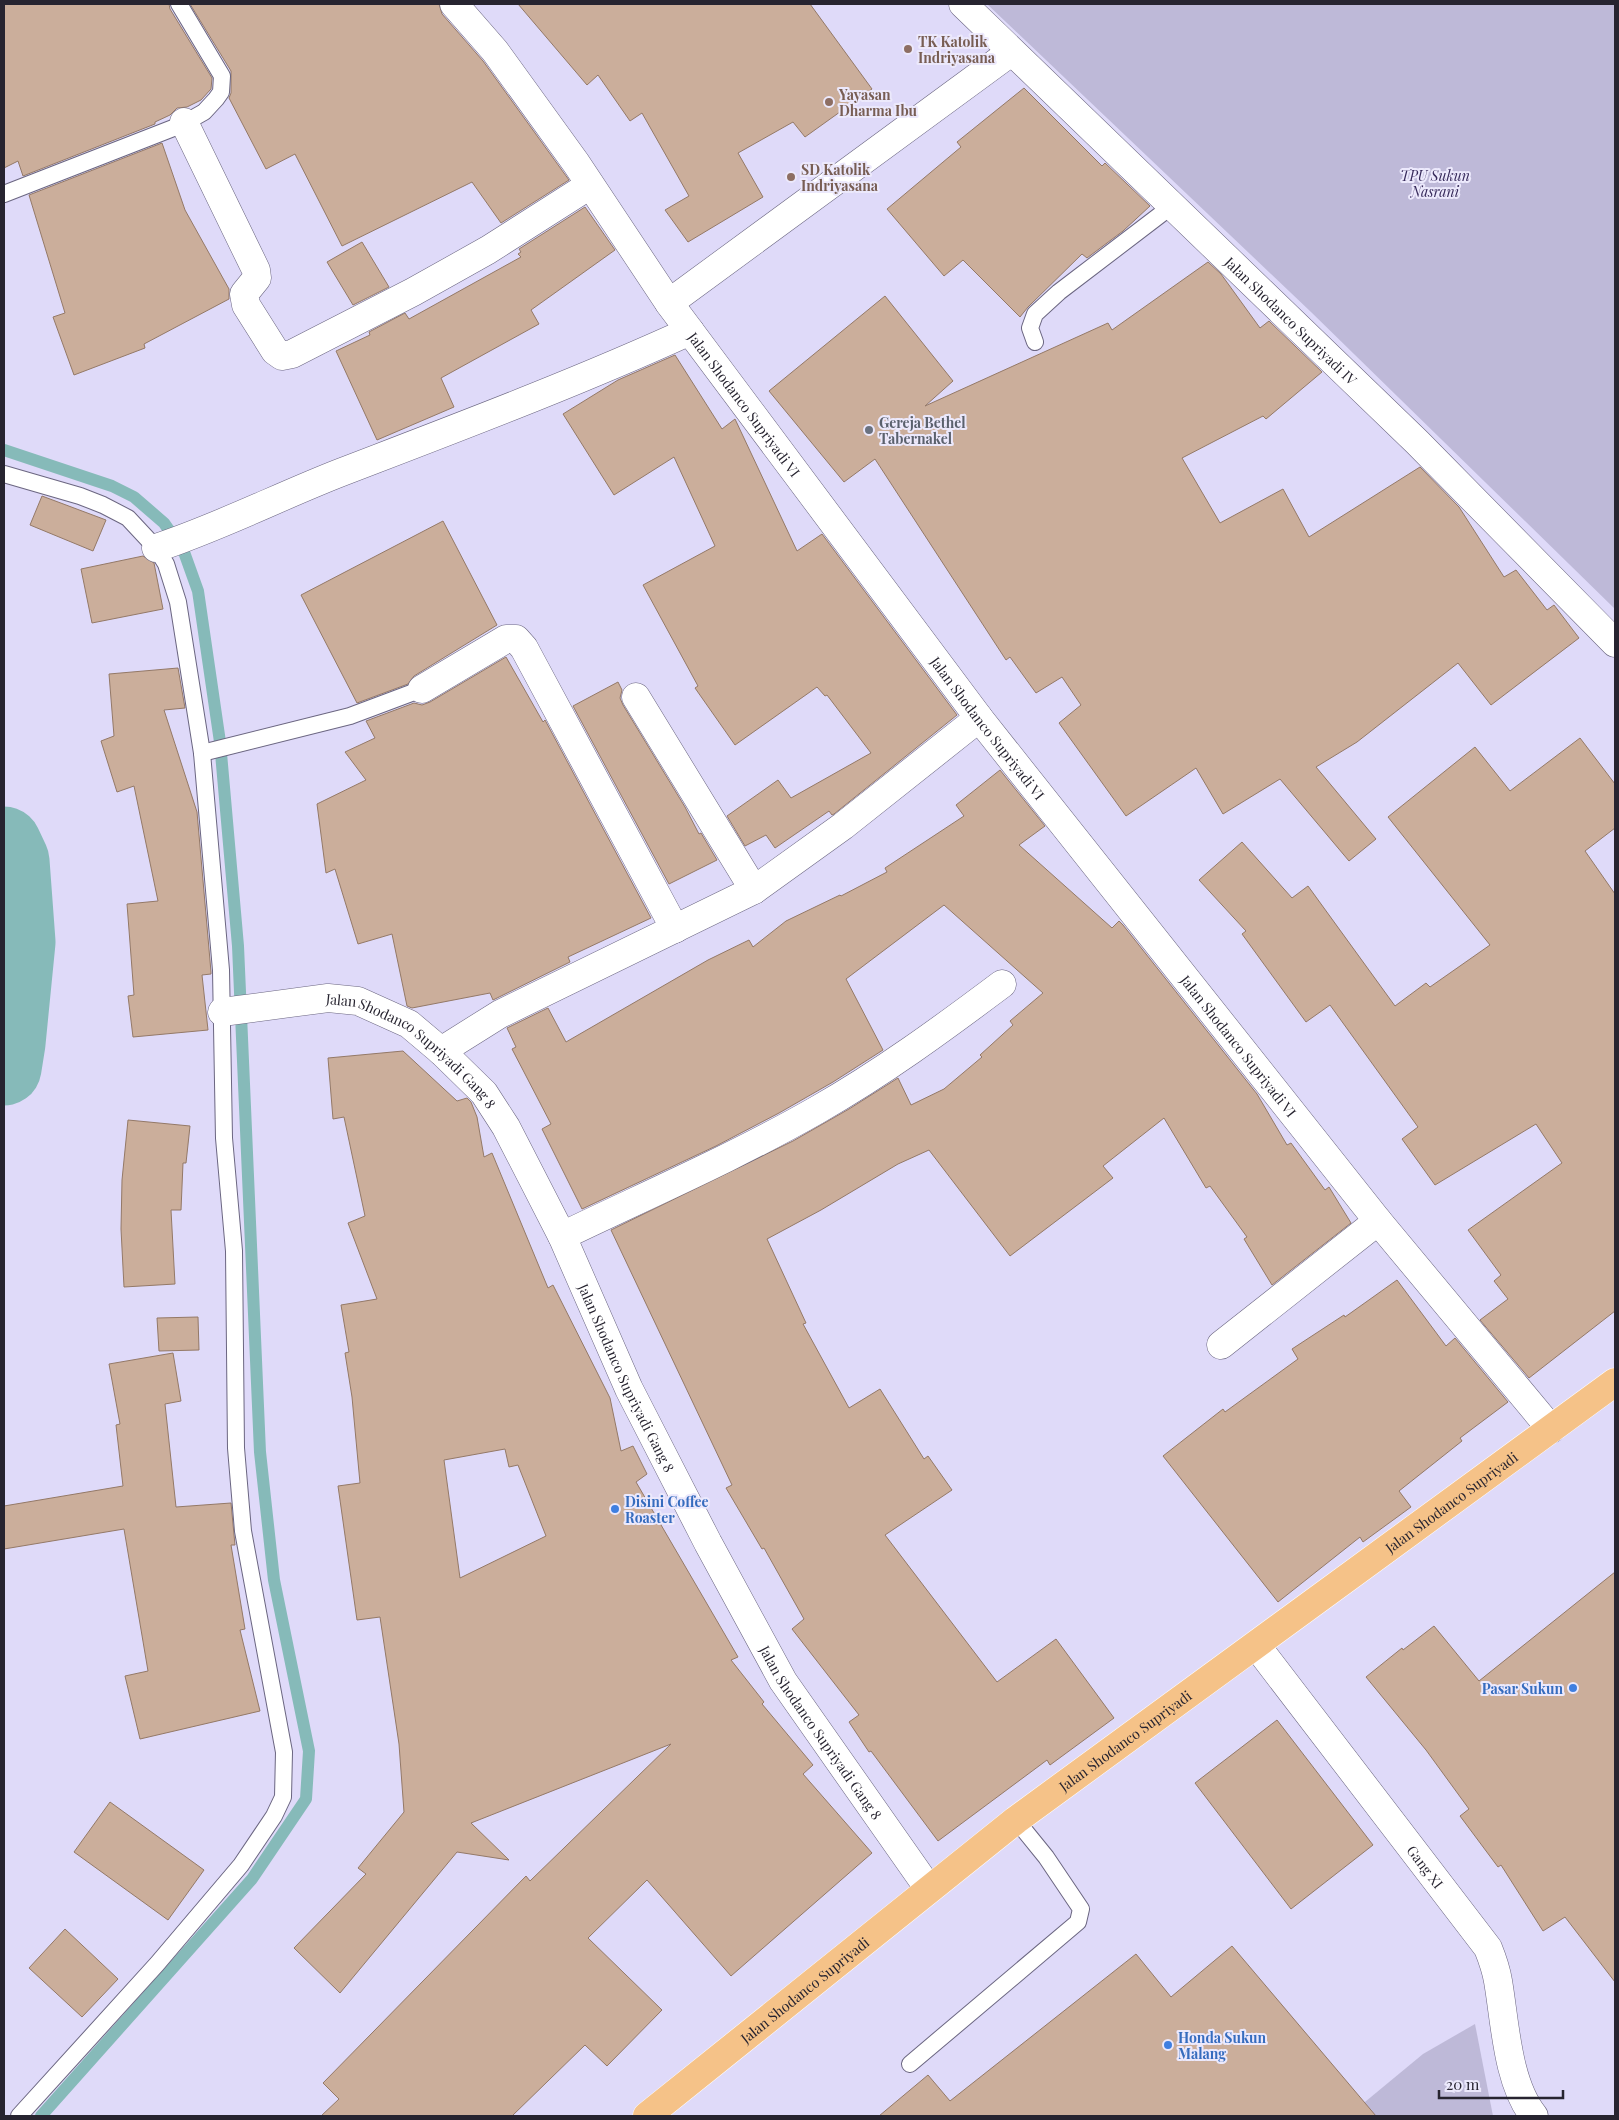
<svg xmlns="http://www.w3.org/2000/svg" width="1619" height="2120" font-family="'Playfair Display',serif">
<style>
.green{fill:#beb9d8}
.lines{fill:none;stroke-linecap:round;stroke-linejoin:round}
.stream{stroke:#86bab9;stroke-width:12}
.river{stroke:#86bab9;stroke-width:75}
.building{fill:#cbae9b;stroke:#947967;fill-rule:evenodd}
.lane-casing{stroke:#6b6681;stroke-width:18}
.street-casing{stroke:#6b6681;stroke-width:29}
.primary-casing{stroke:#fff;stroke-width:29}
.lane{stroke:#fff;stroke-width:16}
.street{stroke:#fff;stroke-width:28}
.primary{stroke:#f5c288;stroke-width:28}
.education-dot{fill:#8d6e63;stroke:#ece9fc;stroke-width:2}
.worship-dot{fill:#6b7280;stroke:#ece9fc;stroke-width:2}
.shop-dot{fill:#3f7fe0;stroke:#ece9fc;stroke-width:2}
.labels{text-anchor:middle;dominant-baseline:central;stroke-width:4;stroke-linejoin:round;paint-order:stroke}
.education-label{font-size:14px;font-weight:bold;fill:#785e54;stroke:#ece9fc;text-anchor:start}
.park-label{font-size:14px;font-style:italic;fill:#372a5b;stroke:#ece9fc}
.street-label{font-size:14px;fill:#272430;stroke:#ece9fc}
.worship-label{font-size:14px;font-weight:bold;fill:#5b616d;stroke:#ece9fc;text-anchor:start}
.shop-label{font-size:14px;font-weight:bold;fill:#366cbe;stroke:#ece9fc;text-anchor:start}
</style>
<rect width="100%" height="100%" fill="#dfdaf9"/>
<g class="green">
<path d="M 987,4 L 1615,4 L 1615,609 L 1311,312 Z"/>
<path d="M 1475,2024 L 1493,2116 L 1348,2116 L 1423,2054 Z"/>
</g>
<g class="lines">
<path class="stream" d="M 4,450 L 112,486 L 134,497 L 164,523 L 184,552 L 198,591 L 220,742 L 238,946 L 260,1452 L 274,1580 L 309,1751 L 306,1799 L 252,1879 L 41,2116"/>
<path class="river" d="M 4,844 L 12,861 L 18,942 L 8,1043 L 4,1068"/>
</g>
<g class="building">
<path d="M 4,4 L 169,4 L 170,9 L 212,78 L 211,89 L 201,100 L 187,107 L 177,108 L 170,115 L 155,122 L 155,124 L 23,176 L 18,161 L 4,168 Z"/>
<path d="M 190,4 L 439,4 L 442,14 L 483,61 L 569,180 L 501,223 L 472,182 L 342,246 L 295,154 L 266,169 L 229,98 L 231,93 L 231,71 Z"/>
<path d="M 518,4 L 810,4 L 872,89 L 805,137 L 793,122 L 738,153 L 763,197 L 688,242 L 665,210 L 689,196 L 642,113 L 630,121 L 598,75 L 587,85 Z"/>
<path d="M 1024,88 L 1102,166 L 1105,163 L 1150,206 L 1123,231 L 1087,258 L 1082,254 L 1028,307 L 1020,317 L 963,260 L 944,276 L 887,209 L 961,147 L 957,142 Z"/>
<path d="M 162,143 L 185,210 L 229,289 L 229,299 L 144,344 L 145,348 L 74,375 L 53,317 L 65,313 L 29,195 Z"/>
<path d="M 585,207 L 615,250 L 531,310 L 539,324 L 441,378 L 454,407 L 377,440 L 336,351 L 370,335 L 369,332 L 405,313 L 409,319 L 521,257 L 518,254 L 521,252 L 519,249 Z"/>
<path d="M 362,242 L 389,287 L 353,305 L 327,262 Z"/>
<path d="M 1208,262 L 1221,274 L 1260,328 L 1269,321 L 1322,372 L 1266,419 L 1263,416 L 1182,458 L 1220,523 L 1283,489 L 1309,537 L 1420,467 L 1459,507 L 1504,577 L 1516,570 L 1547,610 L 1554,605 L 1579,638 L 1491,705 L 1458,663 L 1357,742 L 1316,767 L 1376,839 L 1349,861 L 1280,779 L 1223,814 L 1196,768 L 1126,816 L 1059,723 L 1081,705 L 1062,677 L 1036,693 L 1010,657 L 1006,660 L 875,459 L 844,482 L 769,391 L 885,296 L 953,381 L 925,406 L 1108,323 L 1112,330 Z"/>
<path d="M 675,355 L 722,429 L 735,419 L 797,551 L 822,534 L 957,715 L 834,814 L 832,815 L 829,811 L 775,848 L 766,835 L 745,846 L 727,816 L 778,780 L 791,798 L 871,753 L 827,695 L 825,696 L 817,687 L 735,745 L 695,688 L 698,686 L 643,585 L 715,546 L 674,457 L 614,495 L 563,414 L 618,380 Z"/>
<path d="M 42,496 L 106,520 L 93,551 L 30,525 Z"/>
<path d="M 443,521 L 497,625 L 414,676 L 408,684 L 357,703 L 301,595 Z"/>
<path d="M 143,556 L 154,563 L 163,609 L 92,623 L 81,569 Z"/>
<path d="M 506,657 L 543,722 L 545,720 L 651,918 L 568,957 L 570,962 L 493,1000 L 490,993 L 412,1008 L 407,1006 L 392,934 L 358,944 L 335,869 L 326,873 L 317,804 L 366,780 L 345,752 L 375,738 L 366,721 L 414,703 L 422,705 L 430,702 Z"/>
<path d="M 178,668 L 185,708 L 164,710 L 197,812 L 211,972 L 211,974 L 202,975 L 208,1030 L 133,1037 L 128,996 L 134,995 L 127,904 L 158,901 L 134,786 L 117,792 L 101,741 L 114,736 L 109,674 Z"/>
<path d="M 618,682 L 622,690 L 620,698 L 623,705 L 685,807 L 699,834 L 701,833 L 717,860 L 669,884 L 573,706 Z"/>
<path d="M 1580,738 L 1615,784 L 1615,828 L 1585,851 L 1615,894 L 1615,1311 L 1529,1378 L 1480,1320 L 1508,1299 L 1494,1281 L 1501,1275 L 1468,1230 L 1562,1163 L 1536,1124 L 1435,1185 L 1402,1139 L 1418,1127 L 1330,1005 L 1306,1022 L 1242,934 L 1246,931 L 1199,880 L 1242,842 L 1292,898 L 1308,886 L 1395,1006 L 1426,983 L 1430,987 L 1490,945 L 1388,817 L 1475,747 L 1510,791 Z"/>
<path d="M 1000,770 L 1045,826 L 1019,845 L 1112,928 L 1119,921 L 1123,925 L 1257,1094 L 1287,1145 L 1291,1143 L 1325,1190 L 1329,1187 L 1351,1223 L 1272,1285 L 1244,1239 L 1247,1237 L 1210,1186 L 1206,1188 L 1164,1118 L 1103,1166 L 1113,1178 L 1010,1256 L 929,1150 L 898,1164 L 821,1210 L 767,1239 L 806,1323 L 803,1324 L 849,1408 L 880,1389 L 924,1459 L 928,1456 L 952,1490 L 885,1535 L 997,1682 L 1056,1639 L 1114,1718 L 1050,1765 L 1047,1760 L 938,1841 L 871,1751 L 869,1752 L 849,1722 L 859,1715 L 792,1629 L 804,1619 L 764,1548 L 762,1549 L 726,1488 L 732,1485 L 611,1230 L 793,1141 L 849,1109 L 898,1078 L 911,1105 L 944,1089 L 982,1057 L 980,1055 L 1013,1025 L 1010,1021 L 1043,993 L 944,905 L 846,979 L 883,1050 L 833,1082 L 779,1113 L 716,1146 L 582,1209 L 542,1129 L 551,1124 L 512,1049 L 516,1047 L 507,1028 L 548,1008 L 566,1042 L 708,960 L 749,940 L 753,947 L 786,921 L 840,895 L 841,896 L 887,872 L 885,868 L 964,816 L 956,805 Z"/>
<path d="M 403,1051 L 457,1101 L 467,1098 L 471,1102 L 477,1117 L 484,1157 L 492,1153 L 548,1288 L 553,1285 L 610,1398 L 621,1451 L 633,1446 L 647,1474 L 636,1482 L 738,1657 L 731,1660 L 764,1702 L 762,1704 L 813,1765 L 803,1774 L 872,1853 L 731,1976 L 647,1880 L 588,1938 L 662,2010 L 607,2066 L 585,2045 L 512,2116 L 321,2116 L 339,2099 L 323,2083 L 526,1876 L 530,1881 L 671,1744 L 471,1823 L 509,1860 L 457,1852 L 340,1993 L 294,1948 L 366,1874 L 358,1868 L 404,1812 L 399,1744 L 380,1617 L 357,1620 L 338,1486 L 360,1483 L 352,1397 L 345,1353 L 349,1352 L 341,1305 L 377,1299 L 348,1223 L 365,1216 L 344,1117 L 333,1119 L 328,1058 ZM 505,1449 L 509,1467 L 518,1465 L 546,1536 L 460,1578 L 444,1460 Z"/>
<path d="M 128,1120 L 190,1126 L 186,1163 L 183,1163 L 181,1210 L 171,1210 L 175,1284 L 124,1287 L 121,1229 L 122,1180 Z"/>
<path d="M 1397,1280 L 1446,1346 L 1455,1338 L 1508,1402 L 1460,1438 L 1462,1441 L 1399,1491 L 1411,1507 L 1363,1542 L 1360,1537 L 1278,1602 L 1163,1456 L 1223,1409 L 1225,1412 L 1298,1359 L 1292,1349 L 1344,1315 L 1345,1317 Z"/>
<path d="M 198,1317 L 199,1350 L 159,1351 L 157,1318 Z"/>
<path d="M 173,1353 L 181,1401 L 165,1404 L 176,1507 L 231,1503 L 235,1545 L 231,1545 L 245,1629 L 240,1630 L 260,1711 L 140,1739 L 125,1676 L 148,1671 L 124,1529 L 4,1549 L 4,1506 L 123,1486 L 116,1425 L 120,1424 L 109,1364 Z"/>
<path d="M 1615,1572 L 1615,1982 L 1565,1917 L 1543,1931 L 1501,1865 L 1498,1867 L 1460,1816 L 1469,1809 L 1426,1750 L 1366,1677 L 1402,1648 L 1403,1650 L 1434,1626 L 1479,1681 Z"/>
<path d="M 1277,1720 L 1373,1845 L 1291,1909 L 1195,1783 Z"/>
<path d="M 110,1802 L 204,1870 L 168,1920 L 74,1852 Z"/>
<path d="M 65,1929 L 118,1979 L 82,2017 L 29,1968 Z"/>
<path d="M 1232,1946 L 1376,2116 L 879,2116 L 928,2075 L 950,2101 L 1136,1954 L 1171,1997 Z"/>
</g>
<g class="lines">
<g class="lane-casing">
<g id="lane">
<path d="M 4,194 L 181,125 L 204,112 L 216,99 L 221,92 L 222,76 L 179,4"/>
<path d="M 1035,342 L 1030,328 L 1035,314 L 1059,292 L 1173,205"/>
<path d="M 4,474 L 80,496 L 103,505 L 128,518 L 156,548 L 166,564 L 178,602 L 202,753 L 221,970 L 224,1138 L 234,1251 L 236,1448 L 243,1531 L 284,1752 L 283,1797 L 274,1816 L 241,1865 L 157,1964 L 19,2116"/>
<path d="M 202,753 L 350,716 L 422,689"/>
<path d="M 910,2064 L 1078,1922 L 1081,1909 L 1046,1857 L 1016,1820"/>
</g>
</g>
<g class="street-casing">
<g id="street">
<path id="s1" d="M 454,4 L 495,51 L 576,163 L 669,303 L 979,718 L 1378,1221 L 1551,1429"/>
<path id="s2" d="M 963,4 L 1417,442 L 1615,643"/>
<path d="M 184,122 L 256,270 L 257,278 L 244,294 L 246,305 L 275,351 L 282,356 L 292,354 L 413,292 L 488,250 L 590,185"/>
<path d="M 669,303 L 1011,52"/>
<path d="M 156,548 C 220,527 280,496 342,472 C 459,427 576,383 690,331"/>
<path d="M 422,689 L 506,639 L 516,639 L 524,648 L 675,929"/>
<path d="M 636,697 L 754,890"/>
<path id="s3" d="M 222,1012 L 328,998 L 358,1001 L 409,1024 L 441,1051 L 484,1093 L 506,1127 L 562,1236 L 629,1389 L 708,1543 L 783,1681 L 929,1889"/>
<path d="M 441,1051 L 500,1014 L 754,890 L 843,826 L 979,718"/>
<path d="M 562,1236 C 647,1195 735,1157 817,1110 C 882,1073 942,1029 1002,984"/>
<path d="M 1221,1345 L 1378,1221"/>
<path id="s4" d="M 1256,1645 L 1488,1948 C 1492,1958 1496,1969 1498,1981 C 1505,2021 1507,2083 1534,2116"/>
</g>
</g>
<g class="primary-casing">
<g id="primary">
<path id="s5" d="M 647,2116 L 1016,1820 L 1615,1382"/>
</g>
</g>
<use href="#lane" class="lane"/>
<use href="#street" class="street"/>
<use href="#primary" class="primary"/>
</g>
<g class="education-dot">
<circle cx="908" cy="49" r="5"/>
<circle cx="829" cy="102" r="5"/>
<circle cx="791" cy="177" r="5"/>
</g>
<circle class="worship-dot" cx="869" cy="430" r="5"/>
<g class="shop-dot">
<circle cx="615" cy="1509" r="5"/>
<circle cx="1573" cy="1688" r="5"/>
<circle cx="1168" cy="2045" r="5"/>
</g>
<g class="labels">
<g class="education-label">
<text x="918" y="41">TK Katolik<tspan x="918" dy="16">Indriyasana</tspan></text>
<text x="839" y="94">Yayasan<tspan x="839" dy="16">Dharma Ibu</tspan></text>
<text x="801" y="169">SD Katolik<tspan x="801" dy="16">Indriyasana</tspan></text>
</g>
<g class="park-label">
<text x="1435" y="175">TPU Sukun<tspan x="1435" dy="16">Nasrani</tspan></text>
</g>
<g class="street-label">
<text stroke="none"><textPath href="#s2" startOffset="456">Jalan Shodanco Supriyadi IV</textPath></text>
<text stroke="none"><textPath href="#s1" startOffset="495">Jalan Shodanco Supriyadi VI</textPath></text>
<text stroke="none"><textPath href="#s1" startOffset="900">Jalan Shodanco Supriyadi VI</textPath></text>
<text stroke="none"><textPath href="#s1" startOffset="1305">Jalan Shodanco Supriyadi VI</textPath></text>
<text stroke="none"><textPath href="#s3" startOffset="208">Jalan Shodanco Supriyadi Gang 8</textPath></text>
<text stroke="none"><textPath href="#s3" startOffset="614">Jalan Shodanco Supriyadi Gang 8</textPath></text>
<text stroke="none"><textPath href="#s5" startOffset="1012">Jalan Shodanco Supriyadi</textPath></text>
<text stroke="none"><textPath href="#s3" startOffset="1019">Jalan Shodanco Supriyadi Gang 8</textPath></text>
<text stroke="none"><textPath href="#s5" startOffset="608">Jalan Shodanco Supriyadi</textPath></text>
<text stroke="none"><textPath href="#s4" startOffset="279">Gang XI</textPath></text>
<text stroke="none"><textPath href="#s5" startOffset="202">Jalan Shodanco Supriyadi</textPath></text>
</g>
<g class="worship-label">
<text x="879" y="422">Gereja Bethel<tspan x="879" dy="16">Tabernakel</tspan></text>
</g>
<g class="shop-label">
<text x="625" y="1501">Disini Coffee<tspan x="625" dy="16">Roaster</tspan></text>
<text x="1563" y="1688" text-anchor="end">Pasar Sukun</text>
<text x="1178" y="2037">Honda Sukun<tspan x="1178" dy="16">Malang</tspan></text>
</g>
</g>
<rect width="1619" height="2120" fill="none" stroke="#272430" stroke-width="10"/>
<path d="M1439 2090v8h124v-8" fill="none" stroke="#272430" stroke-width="2.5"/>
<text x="1446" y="2090" font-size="15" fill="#272430" stroke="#ece9fc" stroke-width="4" paint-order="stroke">20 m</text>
</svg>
